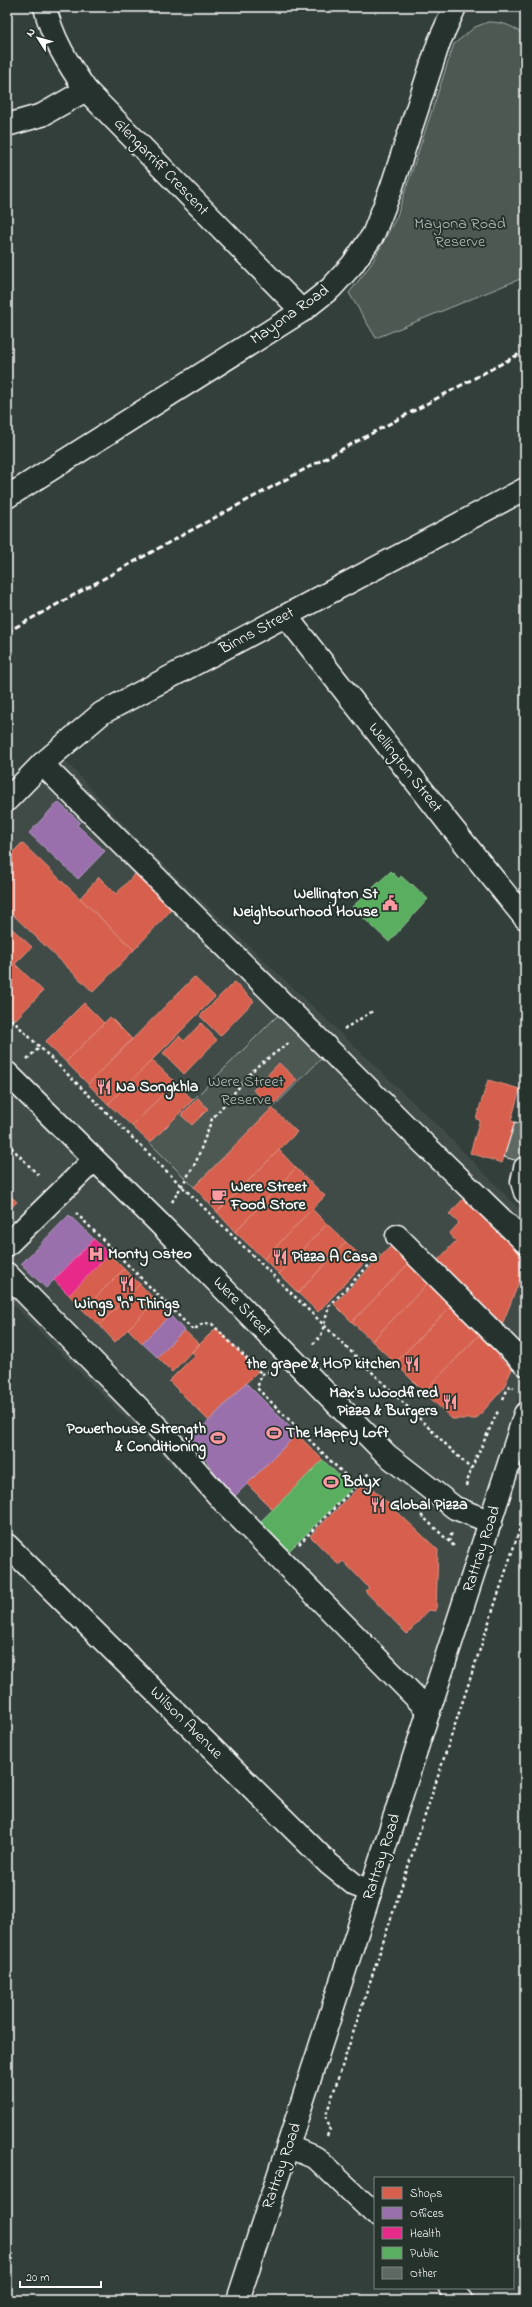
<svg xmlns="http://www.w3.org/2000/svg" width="532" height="2307" font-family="'Indie Flower',sans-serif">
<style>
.built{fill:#404c47}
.green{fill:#4d5853;stroke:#a6aca9}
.shops{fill:#d6604d;stroke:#e29082}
.offices{fill:#9970ab;stroke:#b89bc4}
.health{fill:#e7298a;stroke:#ee69ad}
.public{fill:#5aae61;stroke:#8cc690}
.building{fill:#5f6964;stroke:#fff}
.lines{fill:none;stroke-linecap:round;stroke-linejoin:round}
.minor-casing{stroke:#fff;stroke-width:25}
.path{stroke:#fff;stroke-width:2.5;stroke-dasharray:3 3;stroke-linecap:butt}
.minor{stroke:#26332d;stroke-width:22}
.rail{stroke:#fff;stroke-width:3;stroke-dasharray:6 3;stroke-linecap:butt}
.labels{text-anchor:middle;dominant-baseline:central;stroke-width:4;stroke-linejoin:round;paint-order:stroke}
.street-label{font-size:16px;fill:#fff;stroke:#26332d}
.park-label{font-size:16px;fill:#b8bcba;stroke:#26332d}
.poi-label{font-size:16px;font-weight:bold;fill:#fff;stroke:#26332d;text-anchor:start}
</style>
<rect width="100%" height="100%" fill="#333f3a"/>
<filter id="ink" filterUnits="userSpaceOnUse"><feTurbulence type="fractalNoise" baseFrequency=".025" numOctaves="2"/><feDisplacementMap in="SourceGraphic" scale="8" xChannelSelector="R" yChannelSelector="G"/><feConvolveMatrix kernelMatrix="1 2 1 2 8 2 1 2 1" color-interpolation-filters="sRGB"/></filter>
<g filter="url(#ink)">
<path class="built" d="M 65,760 L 134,836 L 438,1126 L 525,1215 L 525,1375 L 417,1712 L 7,1299 L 7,815 Z"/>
<g class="green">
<path d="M 488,22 C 503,22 515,26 525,37 L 525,277 L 376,338 L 349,293 L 372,263 L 397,216 L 454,44 L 475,27 Z"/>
<path d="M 279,1014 L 323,1057 L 194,1187 L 150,1143 Z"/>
</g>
<g class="shops">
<path d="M 22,843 L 134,950 L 93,992 L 7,909 L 7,858 Z"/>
<path d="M 136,873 L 173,908 L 134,950 L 80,898 L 99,877 L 116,894 Z"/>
<path d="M 7,924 L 32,947 L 15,964 L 43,991 L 15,1020 L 7,1012 Z"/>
<path d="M 194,977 L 215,997 L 108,1104 L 88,1084 Z"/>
<path d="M 234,982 L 254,1001 L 220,1036 L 200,1016 Z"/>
<path d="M 84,1003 L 104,1023 L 66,1062 L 45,1042 Z"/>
<path d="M 110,1017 L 132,1039 L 88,1084 L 66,1062 Z"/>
<path d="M 201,1023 L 217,1040 L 184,1074 L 163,1053 L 179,1036 L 184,1041 Z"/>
<path d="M 152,1060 L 175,1082 L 132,1126 L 108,1104 Z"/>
<path d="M 279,1063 L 297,1080 L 271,1107 L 253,1090 Z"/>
<path d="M 488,1080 L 520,1089 L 511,1121 L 515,1122 L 502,1163 L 470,1153 L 480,1120 L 476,1119 Z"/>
<path d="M 175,1082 L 193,1100 L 150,1143 L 132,1126 Z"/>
<path d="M 198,1098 L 208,1109 L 192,1125 L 181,1115 Z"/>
<path d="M 272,1108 L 297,1132 L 217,1212 L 194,1187 Z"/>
<path d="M 279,1150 L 296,1168 L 235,1232 L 217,1212 Z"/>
<path d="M 296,1168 L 325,1196 L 264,1259 L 235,1232 Z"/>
<path d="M 7,1192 L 17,1202 L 7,1211 Z"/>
<path d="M 466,1196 L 525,1253 L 525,1267 L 501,1327 L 435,1263 L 456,1241 L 449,1234 L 459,1223 L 449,1214 Z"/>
<path d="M 312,1209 L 327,1224 L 279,1274 L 264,1259 Z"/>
<path d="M 327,1224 L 346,1242 L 298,1293 L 279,1274 Z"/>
<path d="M 346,1242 L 366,1261 L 318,1312 L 298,1293 Z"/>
<path d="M 392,1245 L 410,1262 L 352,1322 L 334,1304 Z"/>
<path d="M 109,1254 L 124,1269 L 83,1310 L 69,1295 Z"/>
<path d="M 410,1262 L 430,1281 L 372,1341 L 352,1322 Z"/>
<path d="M 124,1269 L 140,1284 L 99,1325 L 83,1310 Z"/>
<path d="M 430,1281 L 453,1304 L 395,1363 L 372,1341 Z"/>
<path d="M 140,1284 L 156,1301 L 115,1342 L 99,1325 Z"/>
<path d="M 156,1301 L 170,1315 L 142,1343 L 128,1329 Z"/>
<path d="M 453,1304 L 482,1332 L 424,1392 L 395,1363 Z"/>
<path d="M 216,1328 L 258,1371 L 209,1421 L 169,1381 L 195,1355 L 192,1352 Z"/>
<path d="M 184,1330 L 199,1344 L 172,1372 L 157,1357 Z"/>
<path d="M 482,1332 L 502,1351 L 498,1356 L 512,1369 L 503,1389 L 476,1419 L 452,1419 L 424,1392 Z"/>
<path d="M 297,1434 L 323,1460 L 273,1510 L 247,1484 Z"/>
<path d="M 359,1487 L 372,1488 L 438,1550 L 436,1611 L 429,1610 L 407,1634 L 365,1591 L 369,1588 L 343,1561 L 339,1565 L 310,1536 Z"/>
</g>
<g class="offices">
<path d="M 58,802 L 80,822 L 77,825 L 105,851 L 78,879 L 29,833 Z"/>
<path d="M 69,1215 L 94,1239 L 46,1288 L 21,1264 Z"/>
<path d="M 170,1315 L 184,1330 L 157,1357 L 142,1343 Z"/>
<path d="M 246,1383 L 297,1434 L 233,1498 L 191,1439 Z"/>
</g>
<path class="health" d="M 94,1239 L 109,1254 L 69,1295 L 54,1280 Z"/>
<g class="public">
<path d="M 391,871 L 399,879 L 401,876 L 411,885 L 412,884 L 428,899 L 389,942 L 352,907 Z"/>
<path d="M 323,1460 L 352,1488 L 289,1551 L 260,1522 Z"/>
</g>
<path class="building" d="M 515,1122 L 525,1125 L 525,1163 L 504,1157 Z"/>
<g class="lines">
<g class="minor-casing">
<g id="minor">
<path d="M 45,7 C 52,38 68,64 86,90 L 302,311"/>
<path d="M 7,125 L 42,115 L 86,90"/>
<path d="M 7,497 L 302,311 L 331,288 L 352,265 L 373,235 L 391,189 L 439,42 L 455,7"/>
<path d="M 286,616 L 449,824 L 525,918"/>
<path d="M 42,764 L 420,1140 L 525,1242"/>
<path d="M 7,800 L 42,764 L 102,713 L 525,489"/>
<path d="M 7,1073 L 159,1223 L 387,1455 L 455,1508 L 491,1522"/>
<path d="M 525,1168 L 522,1182 L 525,1192"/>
<path d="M 397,1236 L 525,1364"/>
<path d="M 7,1245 L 94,1160"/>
<path d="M 7,1274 L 166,1436 L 223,1501 L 429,1711"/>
<path d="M 7,1545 L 329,1864 L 355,1885 L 371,1891"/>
<path d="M 289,2147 L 316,2158 L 375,2214"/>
<path d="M 450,2288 L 462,2300"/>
<path d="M 238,2300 L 525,1414"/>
</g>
</g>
<g class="path">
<path d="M 7,1015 L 471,1469"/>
<path d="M 344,1029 L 373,1011"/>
<path d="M 27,1059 L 40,1047"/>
<path d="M 7,1143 L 40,1177"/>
<path d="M 172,1202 L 196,1162 L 212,1119 L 256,1067 L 289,1043"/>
<path d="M 76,1213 L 193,1330 L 204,1323 L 212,1324 L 262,1374"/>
<path d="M 313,1344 L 321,1336 L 329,1306 L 380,1254"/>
<path d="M 270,1371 L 262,1374 L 257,1388 L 356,1486"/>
<path d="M 503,1399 L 509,1386 L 514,1388"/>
<path d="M 466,1486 L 471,1469 L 498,1411"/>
<path d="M 421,1515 L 455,1547"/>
<path d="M 449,1542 L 452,1532"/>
<path d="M 299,1544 L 370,1472"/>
<path d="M 327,2136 L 330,2129 L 326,2115 L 525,1513"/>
</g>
<use href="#minor" class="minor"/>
<path class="rail" d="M 7,632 L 188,532 L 525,351"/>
</g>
</g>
<defs>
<g id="civic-bare" transform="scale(1.2)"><path d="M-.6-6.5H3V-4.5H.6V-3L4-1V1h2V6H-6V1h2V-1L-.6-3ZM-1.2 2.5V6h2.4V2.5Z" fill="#ff9aa2" stroke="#26332d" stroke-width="2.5" paint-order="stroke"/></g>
<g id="restaurant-bare" transform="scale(1.2)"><path d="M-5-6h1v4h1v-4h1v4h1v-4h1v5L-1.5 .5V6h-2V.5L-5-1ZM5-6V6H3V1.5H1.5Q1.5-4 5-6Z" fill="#ff9aa2" stroke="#26332d" stroke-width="2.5" paint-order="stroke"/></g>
<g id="cafe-bare" transform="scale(1.2)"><path d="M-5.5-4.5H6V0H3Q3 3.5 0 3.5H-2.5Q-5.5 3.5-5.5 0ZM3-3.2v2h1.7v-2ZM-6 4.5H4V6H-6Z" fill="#ff9aa2" stroke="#26332d" stroke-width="2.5" paint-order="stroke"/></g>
<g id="hospital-bare" transform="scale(1.2)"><path d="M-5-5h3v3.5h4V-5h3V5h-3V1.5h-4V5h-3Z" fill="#ff9aa2" stroke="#26332d" stroke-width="2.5" paint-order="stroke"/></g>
<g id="stadium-bare" transform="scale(1.2)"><path d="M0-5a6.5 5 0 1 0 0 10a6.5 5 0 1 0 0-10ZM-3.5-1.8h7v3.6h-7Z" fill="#ff9aa2" stroke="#26332d" stroke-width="2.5" paint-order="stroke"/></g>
</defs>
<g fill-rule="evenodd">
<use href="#civic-bare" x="390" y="903"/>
<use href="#restaurant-bare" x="104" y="1087"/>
<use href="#cafe-bare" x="219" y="1196"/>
<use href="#hospital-bare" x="96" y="1254"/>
<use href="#restaurant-bare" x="280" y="1257"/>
<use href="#restaurant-bare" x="127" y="1284"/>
<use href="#restaurant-bare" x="412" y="1364"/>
<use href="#restaurant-bare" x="450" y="1402"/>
<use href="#stadium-bare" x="274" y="1433"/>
<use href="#stadium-bare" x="218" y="1438"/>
<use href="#stadium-bare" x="331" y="1482"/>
<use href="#restaurant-bare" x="378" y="1505"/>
</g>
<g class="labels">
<g class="street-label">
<text transform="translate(161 167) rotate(46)">Glengarriff Crescent</text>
<text transform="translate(290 315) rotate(-35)">Mayona Road</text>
<text transform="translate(257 631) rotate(-28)">Binns Street</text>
<text transform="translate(405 768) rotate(52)">Wellington Street</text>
<text transform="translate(242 1307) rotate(46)">Were Street</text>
<text transform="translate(482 1549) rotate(-72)">Rattray Road</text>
<text transform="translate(186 1723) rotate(45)">Wilson Avenue</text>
<text transform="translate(382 1857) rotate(-72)">Rattray Road</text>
<text transform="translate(282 2166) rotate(-71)">Rattray Road</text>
</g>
<g class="park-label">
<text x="460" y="224">Mayona Road<tspan x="460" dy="18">Reserve</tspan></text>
<text x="246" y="1082">Were Street<tspan x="246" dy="18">Reserve</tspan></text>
</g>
<g class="poi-label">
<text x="378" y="894" text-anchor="end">Wellington St<tspan x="378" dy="18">Neighbourhood House</tspan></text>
<text x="116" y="1087">Na Songkhla</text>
<text x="231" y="1187">Were Street<tspan x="231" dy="18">Food Store</tspan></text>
<text x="108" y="1254">Monty Osteo</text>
<text x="292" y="1257">Pizza A Casa</text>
<text x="127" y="1304" text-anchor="middle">Wings "n" Things</text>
<text x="400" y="1364" text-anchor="end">the grape &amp; HOP kitchen</text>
<text x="438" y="1393" text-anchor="end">Max's Woodfired<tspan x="438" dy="18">Pizza &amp; Burgers</tspan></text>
<text x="206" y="1429" text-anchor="end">Powerhouse Strength<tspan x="206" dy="18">&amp; Conditioning</tspan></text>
<text x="286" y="1433">The Happy Loft</text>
<text x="343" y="1482">BdyX</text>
<text x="390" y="1505">Global Pizza</text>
</g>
</g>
<rect width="532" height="2307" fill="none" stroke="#26332d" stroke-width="24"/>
<rect x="12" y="12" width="508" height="2283" fill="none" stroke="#fff" stroke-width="1.5" filter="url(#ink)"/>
<rect x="374" y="2177" width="140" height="112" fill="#26332d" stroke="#7d8581"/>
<rect x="382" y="2187" width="20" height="12" fill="#d6604d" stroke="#7d8581"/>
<text x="410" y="2197" font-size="12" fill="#ffffff">Shops</text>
<rect x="382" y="2207" width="20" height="12" fill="#9970ab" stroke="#7d8581"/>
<text x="410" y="2217" font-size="12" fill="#ffffff">Offices</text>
<rect x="382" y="2227" width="20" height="12" fill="#e7298a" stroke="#7d8581"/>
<text x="410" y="2237" font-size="12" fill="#ffffff">Health</text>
<rect x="382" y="2247" width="20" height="12" fill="#5aae61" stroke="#7d8581"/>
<text x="410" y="2257" font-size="12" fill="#ffffff">Public</text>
<rect x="382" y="2267" width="20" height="12" fill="#5f6964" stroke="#7d8581"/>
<text x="410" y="2277" font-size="12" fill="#ffffff">Other</text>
<g transform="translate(38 38) rotate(307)" stroke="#26332d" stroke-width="3" paint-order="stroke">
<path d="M0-3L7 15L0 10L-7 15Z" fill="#ffffff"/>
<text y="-6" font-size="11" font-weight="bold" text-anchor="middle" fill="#ffffff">N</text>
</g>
<path d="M20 2281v6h81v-6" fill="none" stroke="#ffffff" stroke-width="2"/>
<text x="26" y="2281" font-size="12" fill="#ffffff" stroke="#26332d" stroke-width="3" paint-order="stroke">20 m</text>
</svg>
